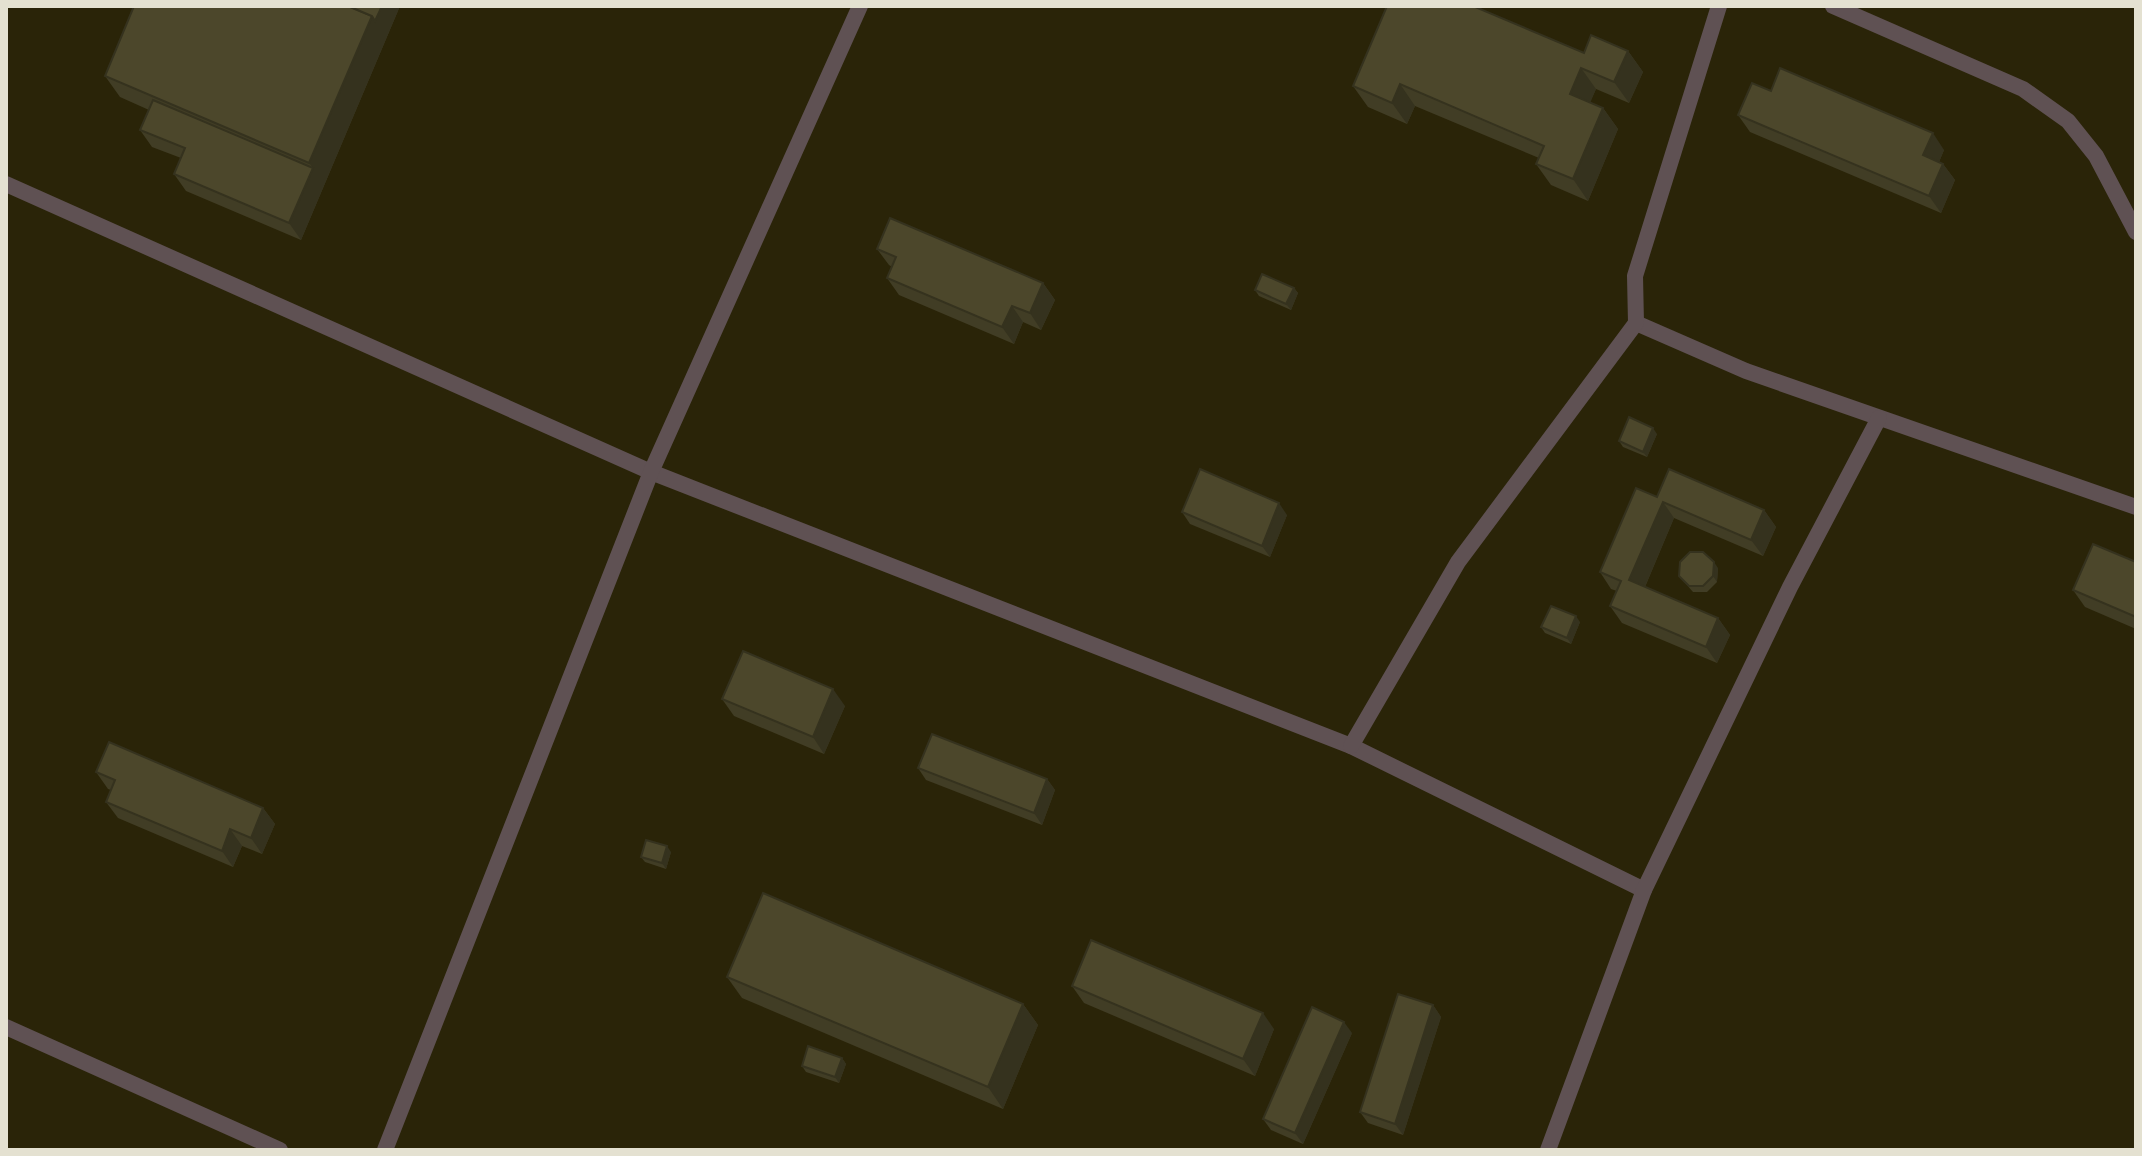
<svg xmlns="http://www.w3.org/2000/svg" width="2142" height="1156" font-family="'Roboto Condensed',sans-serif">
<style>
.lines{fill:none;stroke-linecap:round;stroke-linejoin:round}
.lane{stroke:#5f5153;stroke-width:16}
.wall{fill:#413d25}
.shaded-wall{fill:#35321e}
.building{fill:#4c472b;stroke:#35321e;stroke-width:2}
</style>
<rect width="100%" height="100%" fill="#2a2408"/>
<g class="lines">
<g class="lane">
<path d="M 1833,6 L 2023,89 L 2068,121 L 2096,156 L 2136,232"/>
<path d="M 6,184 L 651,472 L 1351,746 L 1644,890"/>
<path d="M 1636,323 L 1746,371 L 2136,507"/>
<path d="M 1351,746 L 1458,562 L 1636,323 L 1635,276 L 1719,6"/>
<path d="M 6,1027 L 280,1150"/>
<path d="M 385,1150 L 651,472 L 860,6"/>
<path d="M 1548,1150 L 1644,890 L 1790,587 L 1879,418"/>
</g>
</g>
<g class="wall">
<path d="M 134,6 L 400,6 L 301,240 L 186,191 L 174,174 L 181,158 L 152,147 L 140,130 L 149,110 L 120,97 L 105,76 Z"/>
<path d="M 1628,51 L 1643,72 L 1629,103 L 1596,89 L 1590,102 L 1603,108 L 1618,129 L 1588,201 L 1551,185 L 1536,164 L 1539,158 L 1415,106 L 1407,124 L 1368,107 L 1353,86 L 1584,53 Z"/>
<path d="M 1771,91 L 1944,150 L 1939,162 L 1943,164 L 1955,180 L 1941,213 L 1750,132 L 1738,115 Z"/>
<path d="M 877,249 L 1043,283 L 1055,300 L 1041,330 L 1023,322 L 1014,344 L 899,295 L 887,278 L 892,267 L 889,265 Z"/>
<path d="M 1294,288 L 1298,293 L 1291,310 L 1259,296 L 1255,290 Z"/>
<path d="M 1657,434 L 1647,457 L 1623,447 L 1619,441 Z"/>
<path d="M 1657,497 L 1764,510 L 1776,527 L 1763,556 L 1674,518 L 1645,587 L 1718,618 L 1730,635 L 1717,663 L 1622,623 L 1610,606 L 1617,591 L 1611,589 L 1600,572 Z"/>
<path d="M 1182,512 L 1287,515 L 1270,557 L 1190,524 Z"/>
<path d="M 2136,562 L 2136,629 L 2085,607 L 2073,590 Z"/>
<path d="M 1718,568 L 1717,582 L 1707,592 L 1693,592 L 1679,576 Z"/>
<path d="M 1580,622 L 1571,644 L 1545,633 L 1541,627 Z"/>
<path d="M 722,699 L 845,706 L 824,754 L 734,716 Z"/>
<path d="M 918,768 L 1047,779 L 1055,790 L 1042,825 L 926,780 Z"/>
<path d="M 96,772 L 263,808 L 275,824 L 262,854 L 242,846 L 233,867 L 118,818 L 106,802 L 111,790 L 108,789 Z"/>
<path d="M 671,852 L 666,869 L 645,862 L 641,857 Z"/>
<path d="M 727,977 L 1023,1004 L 1038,1025 L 1003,1109 L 742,998 Z"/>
<path d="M 1072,986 L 1274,1029 L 1255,1076 L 1084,1003 Z"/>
<path d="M 1433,1005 L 1441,1017 L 1403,1135 L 1368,1123 L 1360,1112 Z"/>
<path d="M 1352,1033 L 1303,1144 L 1271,1130 L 1263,1119 Z"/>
<path d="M 842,1058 L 846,1064 L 839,1083 L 806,1072 L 802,1066 Z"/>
</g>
<g class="shaded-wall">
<path d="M 382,6 L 400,6 L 301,240 L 289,223 L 313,168 L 309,163 L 372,16 Z"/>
<path d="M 1628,51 L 1643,72 L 1629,103 L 1614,82 Z"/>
<path d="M 1581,68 L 1596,89 L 1585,115 L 1570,94 Z"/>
<path d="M 1400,84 L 1415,106 L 1407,124 L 1392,103 Z"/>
<path d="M 1603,108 L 1618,129 L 1588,201 L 1573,179 Z"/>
<path d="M 1933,133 L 1944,150 L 1935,172 L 1923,155 Z"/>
<path d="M 1943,164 L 1955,180 L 1941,213 L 1929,196 Z"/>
<path d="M 1043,283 L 1055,300 L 1041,330 L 1030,313 Z"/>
<path d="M 1294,288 L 1298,293 L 1291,310 L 1286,304 Z"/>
<path d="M 1012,306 L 1023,322 L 1014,344 L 1002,327 Z"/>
<path d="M 1653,428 L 1657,434 L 1647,457 L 1643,452 Z"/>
<path d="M 1663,502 L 1674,518 L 1641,596 L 1629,580 Z"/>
<path d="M 1279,503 L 1287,515 L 1270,557 L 1262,546 Z"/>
<path d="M 1764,510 L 1776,527 L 1763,556 L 1751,540 Z"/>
<path d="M 1714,562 L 1718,568 L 1717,582 L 1713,576 Z"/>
<path d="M 1576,616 L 1580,622 L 1571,644 L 1567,638 Z"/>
<path d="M 1718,618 L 1730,635 L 1717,663 L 1706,647 Z"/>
<path d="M 833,689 L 845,706 L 824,754 L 813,737 Z"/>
<path d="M 1047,779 L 1055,790 L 1042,825 L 1034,813 Z"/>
<path d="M 263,808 L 275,824 L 262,854 L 251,838 Z"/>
<path d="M 230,829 L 242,846 L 233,867 L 222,851 Z"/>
<path d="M 667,846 L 671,852 L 666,869 L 662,863 Z"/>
<path d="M 1023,1004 L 1038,1025 L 1003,1109 L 988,1087 Z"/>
<path d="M 1433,1005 L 1441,1017 L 1403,1135 L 1395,1124 Z"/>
<path d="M 1263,1013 L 1274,1029 L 1255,1076 L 1243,1059 Z"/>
<path d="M 1344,1022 L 1352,1033 L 1303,1144 L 1295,1133 Z"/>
<path d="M 842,1058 L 846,1064 L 839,1083 L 835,1077 Z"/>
</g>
<g class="building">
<path d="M 134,6 L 348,6 L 372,16 L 309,163 L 105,76 Z"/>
<path d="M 348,6 L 382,6 L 375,21 L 372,16 Z"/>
<path d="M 1387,6 L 1473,6 L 1584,53 L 1591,35 L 1628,51 L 1614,82 L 1581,68 L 1570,94 L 1603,108 L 1573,179 L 1536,164 L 1544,146 L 1400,84 L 1392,103 L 1353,86 Z"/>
<path d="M 1780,68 L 1933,133 L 1923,155 L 1943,164 L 1929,196 L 1738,115 L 1752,83 L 1771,91 Z"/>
<path d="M 153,100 L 313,168 L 289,223 L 174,174 L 185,148 L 140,130 Z"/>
<path d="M 890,218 L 1043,283 L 1030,313 L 1012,306 L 1002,327 L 887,278 L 896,257 L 877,249 Z"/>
<path d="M 1262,274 L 1294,288 L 1286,304 L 1255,290 Z"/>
<path d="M 1629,417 L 1653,428 L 1643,452 L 1619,441 Z"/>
<path d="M 1200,469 L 1279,503 L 1262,546 L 1182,512 Z"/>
<path d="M 1669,469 L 1764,510 L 1751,540 L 1663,502 L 1629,580 L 1718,618 L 1706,647 L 1610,606 L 1621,581 L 1600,572 L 1636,488 L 1657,497 Z"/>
<path d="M 2093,544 L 2136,562 L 2136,617 L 2073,590 Z"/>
<path d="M 1690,552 L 1703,552 L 1714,562 L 1713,576 L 1703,586 L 1689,586 L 1679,576 L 1680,562 Z"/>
<path d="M 1551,606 L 1576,616 L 1567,638 L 1541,627 Z"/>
<path d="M 743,651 L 833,689 L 813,737 L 722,699 Z"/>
<path d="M 932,734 L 1047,779 L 1034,813 L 918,768 Z"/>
<path d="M 109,742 L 263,808 L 251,838 L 230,829 L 222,851 L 106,802 L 115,780 L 96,772 Z"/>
<path d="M 646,840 L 667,846 L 662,863 L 641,857 Z"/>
<path d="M 763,893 L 1023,1004 L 988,1087 L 727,977 Z"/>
<path d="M 1091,940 L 1263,1013 L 1243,1059 L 1072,986 Z"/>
<path d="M 1398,994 L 1433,1005 L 1395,1124 L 1360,1112 Z"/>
<path d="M 1312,1007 L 1344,1022 L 1295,1133 L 1263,1119 Z"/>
<path d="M 808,1046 L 842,1058 L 835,1077 L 802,1066 Z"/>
</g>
<rect width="2142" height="1156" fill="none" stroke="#e4e1d1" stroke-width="16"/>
</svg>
